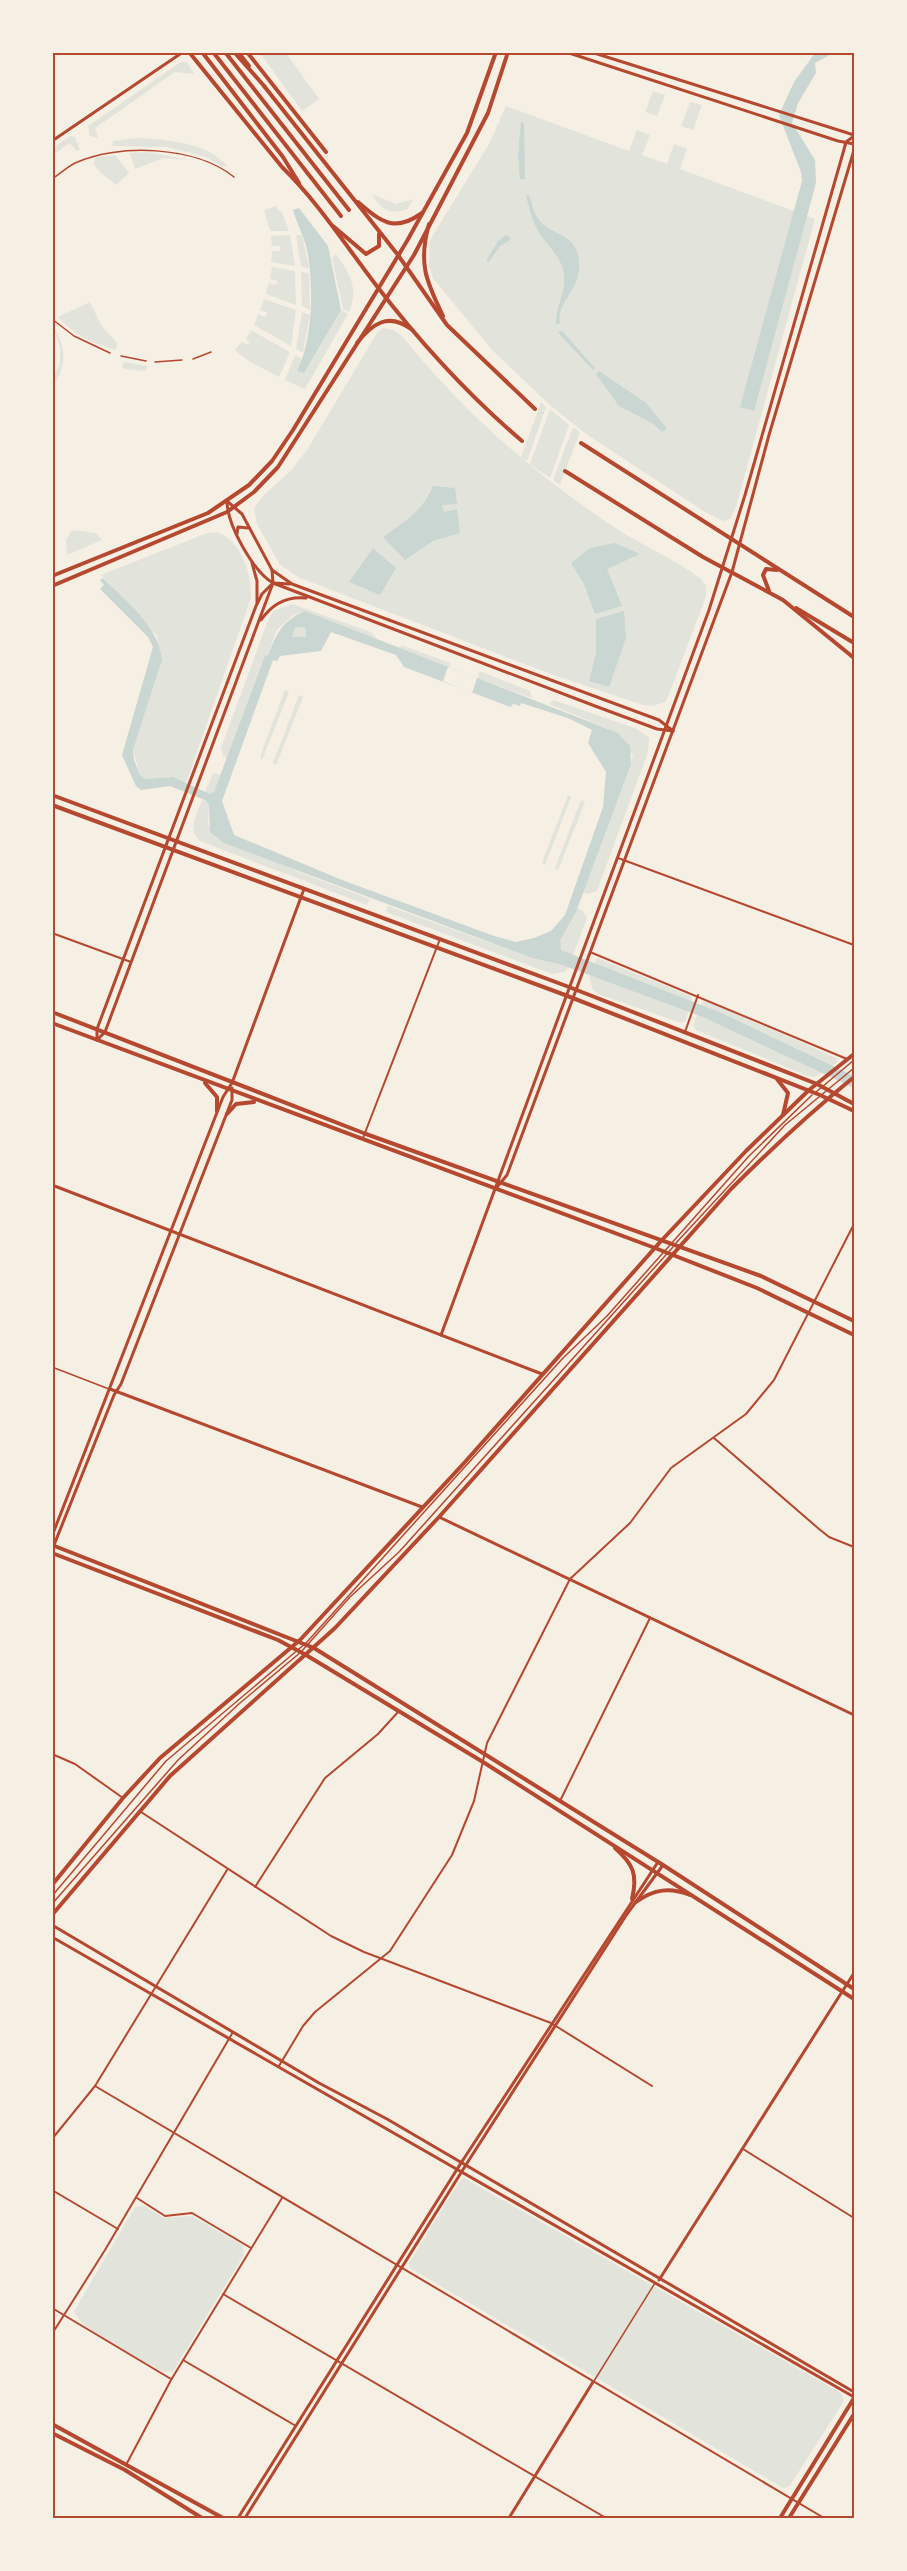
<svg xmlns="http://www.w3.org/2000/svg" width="907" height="2571" font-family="'Exo 2',sans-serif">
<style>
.green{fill:#e2e4dc}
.water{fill:#c9d6d2;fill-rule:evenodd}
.pier{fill:#f6efe4}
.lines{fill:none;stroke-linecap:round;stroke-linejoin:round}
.service{stroke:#b5482f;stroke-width:1.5}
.pedestrian{stroke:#b5482f;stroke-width:1.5}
.minor{stroke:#b5482f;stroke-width:2}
.tertiary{stroke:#b5482f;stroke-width:3}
.secondary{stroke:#b5482f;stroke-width:4}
.primary{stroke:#b5482f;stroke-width:4}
.trunk{stroke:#b5482f;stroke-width:4}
.neatline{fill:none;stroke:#b5482f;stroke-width:2}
</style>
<rect width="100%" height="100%" fill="#f6efe4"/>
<g class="green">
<path d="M 260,53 L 286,53 L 319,99 L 302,111 Z"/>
<path d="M 181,62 L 187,62 L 194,74 L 175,72 L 95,128 L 98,138 L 90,136 L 88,126 Z"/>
<path d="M 653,91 L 665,95 L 657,116 L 645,112 Z"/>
<path d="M 690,102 L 702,105 L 693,130 L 681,126 Z"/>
<path d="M 506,106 L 629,151 L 637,130 L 650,135 L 642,155 L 667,164 L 674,144 L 687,149 L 680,169 L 815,219 L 736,507 L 730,519 L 723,521 L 705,512 L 586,434 L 551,406 L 492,350 L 433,278 L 429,266 L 430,240 L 489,144 Z"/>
<path d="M 70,136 L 75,137 L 80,150 L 76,151 L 70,143 L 53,155 L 53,148 Z"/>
<path d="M 138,138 C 166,140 208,142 227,166 L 223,167 L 206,157 L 167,147 L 112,146 L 113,141 Z"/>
<path d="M 147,152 L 190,160 L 164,158 L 135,169 L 130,153 Z"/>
<path d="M 115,155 L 129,173 L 116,185 L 100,172 L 93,163 L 96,157 Z"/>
<path d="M 372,194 L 396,204 L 414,199 L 407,209 C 390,216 381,209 372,194 Z"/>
<path d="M 276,206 L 279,211 L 282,212 L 289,231 L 270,231 L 264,210 Z"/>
<path d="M 290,235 L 295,266 L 271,262 L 272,251 L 280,251 L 280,246 L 272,246 L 271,236 Z"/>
<path d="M 296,235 L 302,235 L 309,268 L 301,267 Z"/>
<path d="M 336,254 C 350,274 359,288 349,312 L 343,309 L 332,258 Z"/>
<path d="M 272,267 L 295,271 L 296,305 L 266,294 L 269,283 L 276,285 L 278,281 L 270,279 Z"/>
<path d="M 301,272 L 309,273 L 310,310 L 302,306 Z"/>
<path d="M 264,299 L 296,310 L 291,346 L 254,325 L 258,314 L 265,317 L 267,313 L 260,310 Z"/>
<path d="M 90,302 L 101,325 L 118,344 L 115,350 C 94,344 72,334 58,317 Z"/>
<path d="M 341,310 L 348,314 L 305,389 L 285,380 L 295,355 L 302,359 L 304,373 Z"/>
<path d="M 302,312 L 310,315 L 303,353 L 296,349 Z"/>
<path d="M 53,327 C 66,345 67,365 55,383 L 53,379 L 60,363 L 60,347 Z"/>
<path d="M 383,328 L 394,330 L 401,335 C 464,412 529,470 611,525 C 640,545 674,558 701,579 L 706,586 L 706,597 L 666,702 L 652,706 L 643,705 L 548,673 L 300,578 L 280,565 L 257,524 L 254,509 L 261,498 L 292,469 L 307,450 L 377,333 Z"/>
<path d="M 251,330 L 290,352 L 279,377 L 250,362 L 235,350 L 242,342 L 248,345 L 250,342 L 246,339 Z"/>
<path d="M 125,362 L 147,366 L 146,371 L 124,369 L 122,365 Z"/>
<path d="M 541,402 L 546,407 L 527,461 L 521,457 Z"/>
<path d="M 550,409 L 569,425 L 550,478 L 530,464 Z"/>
<path d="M 573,427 L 580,432 L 560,485 L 553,480 Z"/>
<path d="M 72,530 L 96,533 L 102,540 L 67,555 L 66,540 Z"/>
<path d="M 217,532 C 241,540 252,574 251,598 L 186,783 L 173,777 L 146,779 L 140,775 L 133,750 L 159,670 L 157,636 L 101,575 L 207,533 Z"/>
<path d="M 292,604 L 371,632 L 378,640 L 305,611 L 292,616 L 277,630 L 228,758 L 223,756 L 221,748 L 267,623 L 273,611 Z"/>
<path d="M 303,627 L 306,629 L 306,637 L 292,637 L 295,628 Z"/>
<path d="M 404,646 L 450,663 L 449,667 L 396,647 Z"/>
<path d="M 479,671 L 530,691 L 532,698 L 478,679 Z"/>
<path d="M 285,690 L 289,692 L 262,760 L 260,757 Z"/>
<path d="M 299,695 L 303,697 L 276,765 L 273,763 Z"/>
<path d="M 554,700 L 637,729 L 649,738 L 648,752 L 597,891 L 588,894 L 583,892 L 633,756 L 618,733 L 549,704 Z"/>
<path d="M 213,773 L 221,775 L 214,792 L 210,794 L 205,792 Z"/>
<path d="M 568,795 L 571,797 L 545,865 L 542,863 Z"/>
<path d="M 203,799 L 209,805 L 208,825 L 296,871 L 370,899 L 367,905 L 200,841 C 187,829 197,813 203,799 Z"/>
<path d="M 581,800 L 585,802 L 558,870 L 555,868 Z"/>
<path d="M 388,906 L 532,958 L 569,967 L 564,972 L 552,974 L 386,912 Z"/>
<path d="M 577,908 L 583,911 L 587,918 L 573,955 L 561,950 L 559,940 Z"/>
<path d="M 597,958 L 691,996 L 692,1000 L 685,1022 L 681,1023 L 598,994 L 593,990 L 589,977 Z"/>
<path d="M 706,1001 L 837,1058 L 838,1062 L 815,1077 L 808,1076 L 696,1030 L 693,1025 L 702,1002 Z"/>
<path d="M 464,2178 L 841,2393 L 844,2401 L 789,2487 L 783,2488 L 410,2268 L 409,2263 L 459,2182 Z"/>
<path d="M 144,2206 L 164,2218 L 192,2216 L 243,2245 L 244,2255 L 173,2371 L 164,2372 C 144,2361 80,2331 74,2311 L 135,2207 Z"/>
</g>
<g class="water">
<path d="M 815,53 L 833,53 L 815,63 L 816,73 L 798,103 L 792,123 L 815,160 L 816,183 L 754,411 L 740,407 L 802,181 L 801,172 L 779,115 L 794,82 Z"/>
<path d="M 521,122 L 524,123 L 525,179 L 520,179 L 518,156 Z"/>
<path d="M 529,195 C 532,202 533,211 537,217 C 549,237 578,231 579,263 C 581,290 556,302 560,323 L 556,325 C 555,307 566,293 564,275 C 562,255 544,244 536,227 C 531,218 529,206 526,196 Z"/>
<path d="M 299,208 L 328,246 L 341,310 L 304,373 L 297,371 C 313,340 314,284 307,250 C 304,236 297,224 293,210 Z"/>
<path d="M 506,235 L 510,237 L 510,240 L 500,246 L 488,263 L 487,259 L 498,241 Z"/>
<path d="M 562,331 L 595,368 L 593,370 L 561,336 L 558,332 Z"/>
<path d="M 599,371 L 646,403 L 667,429 L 662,432 L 652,423 L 619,406 L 596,374 Z"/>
<path d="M 433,486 L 455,488 L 457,504 L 442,505 L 444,512 L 457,509 L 460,533 L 433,541 L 405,560 L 383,537 C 403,523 424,510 433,486 Z"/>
<path d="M 614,543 L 640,554 L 607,569 L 622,606 L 595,614 L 584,584 L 571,563 L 590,548 Z"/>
<path d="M 373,548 L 396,568 L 380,595 L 349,582 Z"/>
<path d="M 103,578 C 126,602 159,626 162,660 L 133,750 L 134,760 L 140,775 L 146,779 L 173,777 L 210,794 L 214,792 L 265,656 L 268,655 C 277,633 282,621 305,611 L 618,733 L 630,746 L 631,764 L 576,912 L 560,940 L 561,950 L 719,1012 L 854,1076 L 854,1088 L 703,1017 L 562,965 L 532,958 L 224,843 L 210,832 L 209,805 L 205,800 L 170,786 L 141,790 L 136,786 L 122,755 L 153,647 L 148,637 L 100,589 L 104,585 L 100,580 ZM 303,627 L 306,629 L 306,637 L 292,637 L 295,628 ZM 331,632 L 396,655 L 404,667 L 511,707 L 513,704 L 520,706 L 521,703 L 568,718 L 592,730 L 588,743 L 606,772 L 603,807 L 565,915 L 551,931 L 534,938 L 516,942 L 494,936 L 342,880 L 234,835 L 222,801 L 273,660 L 277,661 L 280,656 L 321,651 Z"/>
<path d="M 624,611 L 626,638 L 609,687 L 589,681 L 596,653 L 596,619 Z"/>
</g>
<path class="pier" d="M 448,667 L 477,678 L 472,693 L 443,681 Z"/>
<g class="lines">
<g class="service">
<path d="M 52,179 C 60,174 67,167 75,163 C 118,143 196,146 234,177"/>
<path d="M 52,319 L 74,336 L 110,353"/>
<path d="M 121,356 L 146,361"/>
<path d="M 193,359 L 211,352"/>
<path d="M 155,362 L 182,360"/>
<path d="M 816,1092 L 854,1060"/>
<path d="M 676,1243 L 785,1125 L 854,1068"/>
<path d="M 52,1367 L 109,1389"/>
<path d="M 52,1896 L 166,1761 L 306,1643 L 563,1358 L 607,1316 L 749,1156 L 812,1095"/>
<path d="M 52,1904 L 178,1760 L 240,1703 L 301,1652 L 350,1597 L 399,1552 L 673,1247"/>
</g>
<path class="pedestrian" d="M 594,2381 L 655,2283"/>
<g class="minor">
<path d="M 618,858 L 854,945"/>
<path d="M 52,933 L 131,962"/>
<path d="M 590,952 L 847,1059"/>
<path d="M 685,1032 L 698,995"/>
<path d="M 363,1138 L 440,939"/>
<path d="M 714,1438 L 819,1529 L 829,1537 L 854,1547"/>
<path d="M 52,1754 L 75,1764 L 123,1798"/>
<path d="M 560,1801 L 650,1618"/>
<path d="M 141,1812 L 331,1936 L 364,1952 L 551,2023 L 652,2086"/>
<path d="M 255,1887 L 325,1778 L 378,1734 L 398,1712"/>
<path d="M 279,2066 L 303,2026 L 315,2012 L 390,1951 L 452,1855 L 474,1801 L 487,1743 L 570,1579 L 630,1523 L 671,1468 L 746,1414 L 774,1380 L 854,1224"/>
<path d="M 95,2086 L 824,2518"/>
<path d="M 52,2139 L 95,2086 L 227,1870"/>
<path d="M 743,2149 L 854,2218"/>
<path d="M 52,2190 L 118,2229"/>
<path d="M 137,2198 L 165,2216 L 192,2213 L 251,2248"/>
<path d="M 223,2294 L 606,2518"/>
<path d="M 52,2308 L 171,2379"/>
<path d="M 52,2334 L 105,2250 L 233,2032"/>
<path d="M 183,2360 L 296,2426"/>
<path d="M 126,2465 L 171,2380 L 282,2198"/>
</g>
<g class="tertiary">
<path d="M 566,52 L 838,141 L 854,144"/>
<path d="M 591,52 L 854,135"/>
<path d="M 52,141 L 183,52"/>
<path d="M 227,501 C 227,525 253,571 273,583 L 595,706 L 657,729 L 673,731"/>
<path d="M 227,501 L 242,514 L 272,570 L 292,584 L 659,720 L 673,731"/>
<path d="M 237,534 L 238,527 L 248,528"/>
<path d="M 252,563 L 257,581 L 257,603"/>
<path d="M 261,620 C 272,604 286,596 306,598"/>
<path d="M 98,1039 L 105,1032 L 273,583 L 272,570"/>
<path d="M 97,1040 L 97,1029 L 256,606 L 262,594 L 273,583 L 290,584"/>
<path d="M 52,1185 L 542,1374"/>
<path d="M 497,1187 L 507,1175 L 732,572 L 769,435 L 854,150"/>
<path d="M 441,1335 L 709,610 L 745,495 L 843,153 L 846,142 L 854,136"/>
<path d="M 110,1389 L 422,1507"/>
<path d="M 439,1517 L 854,1715"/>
<path d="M 52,1536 L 223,1097 L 232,1083 L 304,889"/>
<path d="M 52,1550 L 114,1395 L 121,1384 L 232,1100 L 232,1088"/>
<path d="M 52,1925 L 319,2083 L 387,2119 L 854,2392"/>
<path d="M 52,1937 L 854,2397"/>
<path d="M 659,2280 L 854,1973"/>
<path d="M 238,2518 L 461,2163 L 658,1862"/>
<path d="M 245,2518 L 469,2160 L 627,1914 L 663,1865"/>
<path d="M 509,2518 L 593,2382"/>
</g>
<g class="secondary">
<path d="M 52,576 L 208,513 L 249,485 L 272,461 L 293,430 L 407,241 L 467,133 L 496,52"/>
<path d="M 52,586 L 227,512 L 254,492 L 278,467 L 414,255 L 488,113 L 508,52"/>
<path d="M 52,795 L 569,987 L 817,1084 L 854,1104"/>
<path d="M 52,805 L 565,995 L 820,1095 L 854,1111"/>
<path d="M 52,1012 L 366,1134 L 761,1276 L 854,1321"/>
<path d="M 52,1023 L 655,1248 L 757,1288 L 854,1335"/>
<path d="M 205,1083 L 217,1097 L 217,1111"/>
<path d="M 227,1114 L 236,1104 L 254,1102"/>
<path d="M 314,1648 L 663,1865 L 854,1989"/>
<path d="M 306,1655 L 483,1762 L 854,1999"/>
<path d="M 615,1848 C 633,1864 638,1874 632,1899"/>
<path d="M 636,1902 C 654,1889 670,1887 690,1895"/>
<path d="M 52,2424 L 223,2518"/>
<path d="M 52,2433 L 125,2470 L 202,2518"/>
<path d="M 780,2518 L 854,2398"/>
<path d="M 789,2518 L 854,2414"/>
</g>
<g class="primary">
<path d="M 189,52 L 282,167 C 318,202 346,246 376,285 C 419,341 468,395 522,441"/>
<path d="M 238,52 L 249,66"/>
<path d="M 264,86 L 398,255 L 447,325 L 535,409"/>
<path d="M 358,202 C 381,222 394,233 422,213"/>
<path d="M 429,224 C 418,263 426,281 443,316"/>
<path d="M 333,226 L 366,254 L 379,246 L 379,234"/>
<path d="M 357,343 C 372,324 388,312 411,329"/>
<path d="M 581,443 L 854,617"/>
<path d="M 565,471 L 703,557 L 783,600 L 854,658"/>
<path d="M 769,591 L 763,575 L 766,569 L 777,570"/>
<path d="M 796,608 L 854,643"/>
<path d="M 777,1079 L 788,1093 L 783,1115"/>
<path d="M 52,1545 L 314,1648"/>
<path d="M 52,1553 L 278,1640 L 306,1655"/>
<path d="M 52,1885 L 123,1798 L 160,1758 L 300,1640 L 465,1462 L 661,1241 L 746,1151 L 809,1090 L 854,1054"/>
<path d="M 52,1915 L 170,1776 L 335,1628 L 439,1517 L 731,1189 C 771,1149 811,1112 854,1077"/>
</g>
<g class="trunk">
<path d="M 202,52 L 283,157 L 299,183"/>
<path d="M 213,52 L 341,216"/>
<path d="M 225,52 L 349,210"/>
<path d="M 234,52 L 265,87"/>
<path d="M 247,52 L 326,152"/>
</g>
</g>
<rect width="907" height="2571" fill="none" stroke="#f6efe4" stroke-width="108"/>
<rect x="54" y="54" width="799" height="2463" class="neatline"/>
</svg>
